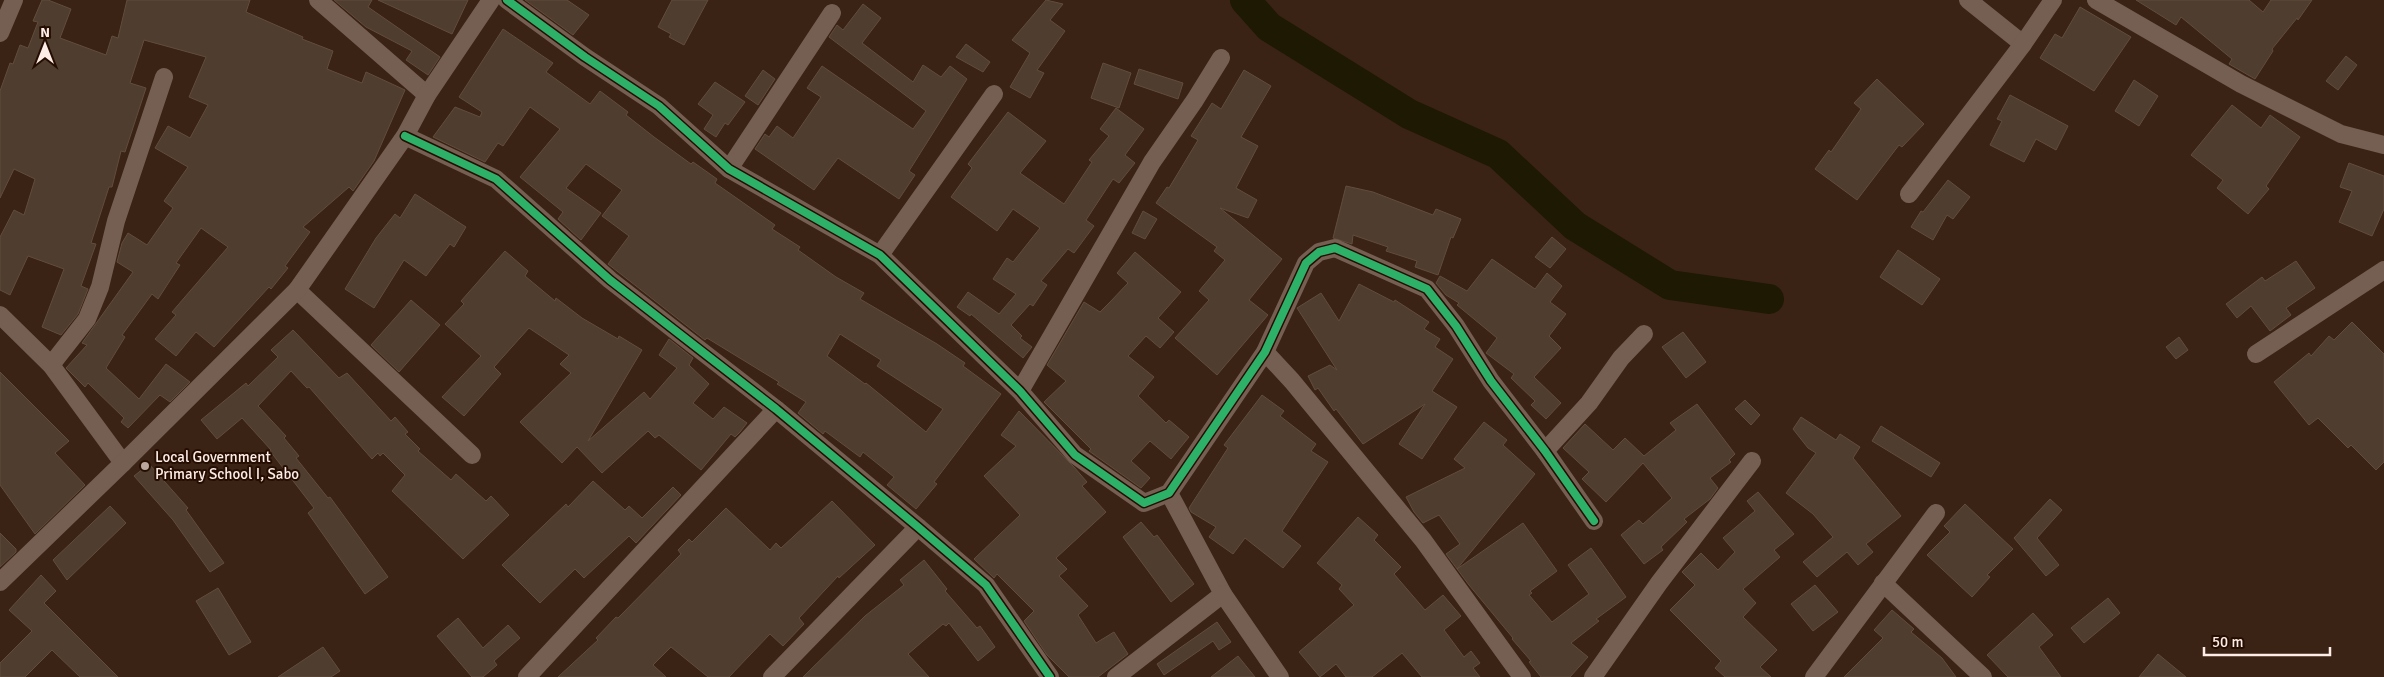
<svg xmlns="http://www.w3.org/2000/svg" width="2384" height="677" font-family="Signika,sans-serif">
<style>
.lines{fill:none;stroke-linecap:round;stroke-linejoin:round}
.river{stroke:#1d1902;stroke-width:30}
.building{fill:#4f3d2f;stroke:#624d3c;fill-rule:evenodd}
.minor{stroke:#755e52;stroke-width:18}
.cycleway-casing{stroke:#260d02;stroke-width:11}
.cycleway{stroke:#2db169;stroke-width:8}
.poi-dot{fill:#b9a69c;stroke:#260d02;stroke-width:2}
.labels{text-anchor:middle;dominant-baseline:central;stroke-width:4;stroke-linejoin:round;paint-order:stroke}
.poi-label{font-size:15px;fill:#fdede6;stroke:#260d02;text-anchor:start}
</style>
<rect width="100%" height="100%" fill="#3a2214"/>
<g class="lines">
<path class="river" d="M 1245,0 L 1269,27 L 1409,114 L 1498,154 L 1575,226 L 1670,285 L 1769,299"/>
</g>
<g class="building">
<path d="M 42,0 L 48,0 L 71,9 L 60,38 L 106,55 L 112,36 L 118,38 L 127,0 L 250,0 L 246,12 L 303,37 L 302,39 L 333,51 L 327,69 L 362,83 L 366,72 L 405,90 L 374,161 L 353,191 L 349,187 L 303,227 L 310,232 L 285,266 L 288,268 L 271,289 L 269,287 L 214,347 L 196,332 L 176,356 L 155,339 L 176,315 L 172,312 L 228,247 L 201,228 L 176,263 L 180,265 L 158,299 L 152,294 L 122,335 L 125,337 L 106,368 L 139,399 L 166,364 L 190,382 L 170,402 L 160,395 L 128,428 L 121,422 L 124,418 L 88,383 L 85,387 L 66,368 L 87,345 L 82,343 L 133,272 L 117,262 L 122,243 L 128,233 L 147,245 L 173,208 L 164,201 L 188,167 L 155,148 L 168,126 L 190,138 L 208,105 L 189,97 L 206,57 L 144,40 L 130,83 L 146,88 L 125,152 L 121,151 L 112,187 L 109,187 L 91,243 L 96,244 L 81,286 L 88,289 L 78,314 L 61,335 L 42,327 L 64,269 L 28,256 L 10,295 L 0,290 L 0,237 L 14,210 L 24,215 L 35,179 L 14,169 L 0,198 L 0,91 L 10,63 L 13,64 L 20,45 L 28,48 L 38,22 L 33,21 Z"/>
<path d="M 334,0 L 372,0 L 368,7 L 440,57 L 428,75 L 406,60 L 412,51 L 366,27 Z"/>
<path d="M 378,0 L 468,0 L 452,34 Z"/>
<path d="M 525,0 L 567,0 L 589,15 L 573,35 Z"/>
<path d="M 672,0 L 708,0 L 684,45 L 669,37 L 671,34 L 658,27 Z"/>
<path d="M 1046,0 L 1063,4 L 1050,20 L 1065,31 L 1037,70 L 1044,73 L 1030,98 L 1010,87 L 1030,53 L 1012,40 Z"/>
<path d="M 2136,0 L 2249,0 L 2263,12 L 2271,0 L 2312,0 L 2298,20 L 2297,18 L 2272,49 L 2273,51 L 2255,79 L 2229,64 L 2232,59 L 2181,17 L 2176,25 Z"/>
<path d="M 863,4 L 881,18 L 862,43 L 913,82 L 923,65 L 941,77 L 950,66 L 967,79 L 909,171 L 915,175 L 899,199 L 838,158 L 814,190 L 755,149 L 765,134 L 769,137 L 777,126 L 793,138 L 821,97 L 807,88 L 822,66 L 913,129 L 926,111 L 829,37 L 837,25 L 843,30 Z"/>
<path d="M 2080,7 L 2131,37 L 2094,91 L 2040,58 L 2055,34 L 2062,38 Z"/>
<path d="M 503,29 L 553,63 L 546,72 L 590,104 L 600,91 L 628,112 L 626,115 L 654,137 L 691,164 L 693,162 L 717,179 L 715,183 L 775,225 L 772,229 L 800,247 L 798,250 L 836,277 L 864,293 L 860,299 L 937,344 L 965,363 L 963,366 L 1001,394 L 934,482 L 937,484 L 916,509 L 887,485 L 894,477 L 863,452 L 860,457 L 825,431 L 823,434 L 798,413 L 806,402 L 777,384 L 779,382 L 707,338 L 705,340 L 608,264 L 629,236 L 602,216 L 622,190 L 586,164 L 566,188 L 601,213 L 581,240 L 558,219 L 563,212 L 520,177 L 560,129 L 530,107 L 503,146 L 498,143 L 485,162 L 433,137 L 455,107 L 480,117 L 482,112 L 459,97 ZM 840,334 L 881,360 L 877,366 L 943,409 L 926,432 L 866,383 L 865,384 L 827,356 Z"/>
<path d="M 966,44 L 990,62 L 983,72 L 956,57 Z"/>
<path d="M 2346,56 L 2357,65 L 2338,90 L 2326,81 Z"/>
<path d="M 1103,63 L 1131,73 L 1119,108 L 1091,98 Z"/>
<path d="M 1139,69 L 1183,83 L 1178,99 L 1134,84 Z"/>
<path d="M 763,70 L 775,79 L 758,105 L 745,96 Z"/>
<path d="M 1244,70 L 1271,86 L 1241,137 L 1258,146 L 1236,188 L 1257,200 L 1248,218 L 1220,208 L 1282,259 L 1249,300 L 1268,315 L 1217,375 L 1175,338 L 1209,300 L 1199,291 L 1225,260 L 1214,251 L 1217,247 L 1156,203 L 1167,187 L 1169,188 L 1198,140 L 1191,136 L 1212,103 L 1221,109 Z"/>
<path d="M 1877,79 L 1924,124 L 1902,147 L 1899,145 L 1857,200 L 1815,169 L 1829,150 L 1831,152 L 1861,109 L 1854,103 Z"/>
<path d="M 2134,80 L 2158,96 L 2139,126 L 2115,111 Z"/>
<path d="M 715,82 L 745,102 L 728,125 L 725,123 L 716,137 L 704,129 L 713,115 L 698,104 Z"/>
<path d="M 2010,95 L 2068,126 L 2056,150 L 2036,139 L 2024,162 L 1990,145 L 2002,121 L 1997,119 Z"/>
<path d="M 2232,105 L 2261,128 L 2270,115 L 2300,137 L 2266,186 L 2269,189 L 2248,214 L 2217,188 L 2223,180 L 2191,155 Z"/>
<path d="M 1116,108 L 1144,129 L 1125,155 L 1135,163 L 1119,183 L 1113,179 L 1086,220 L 1094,226 L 1074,253 L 1068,249 L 1041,281 L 1047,285 L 1033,306 L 1030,304 L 1011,325 L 1022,336 L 1020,338 L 1032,347 L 1023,358 L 971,314 L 970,316 L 957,307 L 968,292 L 999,314 L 1016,294 L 993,279 L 1007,258 L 1013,262 L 1040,228 L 1013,209 L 997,231 L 951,197 L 972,168 L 968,164 L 1008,112 L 1046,141 L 1020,173 L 1064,204 L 1092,162 L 1089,160 L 1109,136 L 1100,129 Z"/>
<path d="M 2349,163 L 2384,176 L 2384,209 L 2372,236 L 2339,222 L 2352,191 L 2340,187 Z"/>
<path d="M 1948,180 L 1970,197 L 1953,219 L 1947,215 L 1933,240 L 1911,227 L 1921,211 L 1923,212 Z"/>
<path d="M 1346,186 L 1373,192 L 1433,215 L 1436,209 L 1461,219 L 1453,238 L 1451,237 L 1438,275 L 1415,267 L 1417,261 L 1386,251 L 1388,247 L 1353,235 L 1352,244 L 1333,238 Z"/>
<path d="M 415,194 L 466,227 L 454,247 L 450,244 L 426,276 L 404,260 L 374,308 L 345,289 L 376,238 L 395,214 L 400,218 Z"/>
<path d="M 1143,211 L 1157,219 L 1145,239 L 1132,233 Z"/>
<path d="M 1552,237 L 1566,249 L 1550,268 L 1535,257 Z"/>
<path d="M 1898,250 L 1940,279 L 1922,305 L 1880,277 Z"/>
<path d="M 505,251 L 528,271 L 525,276 L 555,301 L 556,298 L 582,318 L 618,339 L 619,336 L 642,350 L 588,441 L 644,392 L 650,399 L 677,368 L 659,355 L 669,339 L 693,358 L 689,365 L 709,384 L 693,403 L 713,419 L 724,407 L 747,423 L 740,432 L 735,437 L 731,434 L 701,470 L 659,435 L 655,438 L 648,431 L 602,473 L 577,447 L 562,463 L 520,422 L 571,373 L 560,364 L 569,355 L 529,328 L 494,367 L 501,374 L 464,416 L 442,397 L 481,356 L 445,324 L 464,304 L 461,301 Z"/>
<path d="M 1135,252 L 1181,292 L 1158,318 L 1174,332 L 1160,348 L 1146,336 L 1128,356 L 1154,377 L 1138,396 L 1166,423 L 1169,420 L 1189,437 L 1171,459 L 1150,441 L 1131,461 L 1150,478 L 1141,488 L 1089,451 L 1091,449 L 1044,402 L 1066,381 L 1047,365 L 1084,302 L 1100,312 L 1110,302 L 1128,283 L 1117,273 Z"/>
<path d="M 1492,259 L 1535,289 L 1547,273 L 1562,286 L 1550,302 L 1566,314 L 1549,336 L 1561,348 L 1534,377 L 1561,403 L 1546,419 L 1531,405 L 1535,401 L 1511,378 L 1514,374 L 1486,353 L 1497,338 L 1457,305 L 1459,303 L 1446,295 L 1436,283 L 1440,276 L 1467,291 Z"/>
<path d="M 2296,261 L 2315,288 L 2286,308 L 2291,315 L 2270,331 L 2251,306 L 2237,318 L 2226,304 L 2262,277 L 2265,281 Z"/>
<path d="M 1359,284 L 1394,302 L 1395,300 L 1429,322 L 1424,329 L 1440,339 L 1435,347 L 1453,359 L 1432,391 L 1457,407 L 1422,459 L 1399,444 L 1425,404 L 1363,444 L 1336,409 L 1334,411 L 1318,388 L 1315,390 L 1308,376 L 1330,365 L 1337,370 L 1297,308 L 1321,293 L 1339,321 Z"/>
<path d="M 411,300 L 440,325 L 399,372 L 371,345 Z"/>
<path d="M 2352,322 L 2384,354 L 2384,462 L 2376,470 L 2351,445 L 2348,448 L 2318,418 L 2309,425 L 2274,382 L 2309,353 L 2311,356 L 2329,336 L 2334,340 Z"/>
<path d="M 293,330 L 339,378 L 347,373 L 391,421 L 395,417 L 408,432 L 405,434 L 420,449 L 418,451 L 451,480 L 456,474 L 486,501 L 491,496 L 509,515 L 463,559 L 392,491 L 405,475 L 383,453 L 380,456 L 378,453 L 372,459 L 309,387 L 307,388 L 291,371 L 258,406 L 286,436 L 284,438 L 299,456 L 296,458 L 328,498 L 330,497 L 388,577 L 365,594 L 308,513 L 314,508 L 270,451 L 271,450 L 242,418 L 217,439 L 201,420 L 246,383 L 248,386 L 278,357 L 271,350 Z"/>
<path d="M 1683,332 L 1706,362 L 1686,378 L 1662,347 Z"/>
<path d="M 2179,337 L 2188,350 L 2176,359 L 2166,347 Z"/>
<path d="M 0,372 L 69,441 L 55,453 L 85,485 L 35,534 L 0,485 Z"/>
<path d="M 1262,395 L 1284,411 L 1280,416 L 1316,444 L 1311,451 L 1328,462 L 1282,531 L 1301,546 L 1283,568 L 1245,538 L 1233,554 L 1209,537 L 1216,527 L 1191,512 L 1189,508 L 1228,448 L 1224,445 Z"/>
<path d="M 1745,400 L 1760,415 L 1751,425 L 1735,409 Z"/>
<path d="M 1697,404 L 1735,454 L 1729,460 L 1731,462 L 1710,478 L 1718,488 L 1710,499 L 1684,519 L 1687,522 L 1661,547 L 1663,550 L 1644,564 L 1621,535 L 1639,520 L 1643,524 L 1672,498 L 1643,463 L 1606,502 L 1582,479 L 1589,472 L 1563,448 L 1585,424 L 1613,450 L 1625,438 L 1644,456 L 1676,430 L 1670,423 Z"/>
<path d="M 1019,411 L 1074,467 L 1087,482 L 1082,486 L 1106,512 L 1056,558 L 1067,569 L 1059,576 L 1088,606 L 1078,615 L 1096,643 L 1114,632 L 1128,654 L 1098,677 L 1069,677 L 1047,655 L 1024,621 L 1034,611 L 997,574 L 994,578 L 974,559 L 1020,515 L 984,476 L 1016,446 L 1001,435 Z"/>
<path d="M 1801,417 L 1836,440 L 1840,434 L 1860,447 L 1853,458 L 1901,516 L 1866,544 L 1873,552 L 1858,565 L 1847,552 L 1817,577 L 1803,562 L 1833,537 L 1813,514 L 1786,493 L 1816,453 L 1808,448 L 1793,429 Z"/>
<path d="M 1484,422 L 1507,440 L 1503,445 L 1535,474 L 1457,569 L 1523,523 L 1557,571 L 1530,591 L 1532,593 L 1529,595 L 1552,622 L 1589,594 L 1568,565 L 1591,548 L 1626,597 L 1596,619 L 1599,621 L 1571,643 L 1588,657 L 1570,677 L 1541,677 L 1529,662 L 1531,661 L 1512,639 L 1513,638 L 1469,585 L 1446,554 L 1460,544 L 1439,515 L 1423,523 L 1414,512 L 1406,497 L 1465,468 L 1454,459 Z"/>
<path d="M 1881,426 L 1940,463 L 1931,477 L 1872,441 Z"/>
<path d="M 149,464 L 188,508 L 186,510 L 224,563 L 210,572 L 173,520 L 134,476 Z"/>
<path d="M 593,481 L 625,510 L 629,506 L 642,518 L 673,487 L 681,495 L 636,543 L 629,536 L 584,578 L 575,569 L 540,603 L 502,565 L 566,504 L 568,507 Z"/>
<path d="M 1758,492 L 1794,534 L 1774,550 L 1780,557 L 1743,589 L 1756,603 L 1743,617 L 1777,650 L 1760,667 L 1771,677 L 1725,677 L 1715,668 L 1721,661 L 1670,610 L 1695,585 L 1682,572 L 1701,553 L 1718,570 L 1735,552 L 1723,538 L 1755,511 L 1747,501 Z"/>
<path d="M 2050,499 L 2062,510 L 2037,538 L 2059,565 L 2046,576 L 2014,538 Z"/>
<path d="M 832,501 L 875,545 L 839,578 L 838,576 L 799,618 L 804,624 L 783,646 L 770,634 L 729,677 L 708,677 L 671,647 L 653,665 L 666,677 L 558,677 L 598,640 L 596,638 L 616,617 L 618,618 L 681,554 L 678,550 L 689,539 L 692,542 L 726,508 L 770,550 L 776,543 L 781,548 Z"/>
<path d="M 1965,504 L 2013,549 L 1987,575 L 1990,577 L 1972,597 L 1927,555 L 1950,532 L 1944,526 Z"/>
<path d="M 110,506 L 126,523 L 67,580 L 53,560 Z"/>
<path d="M 1358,517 L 1378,535 L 1374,540 L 1401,567 L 1394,574 L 1425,610 L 1443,595 L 1461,616 L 1444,630 L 1464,657 L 1471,651 L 1480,663 L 1473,668 L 1480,677 L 1422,677 L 1402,653 L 1372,677 L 1346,677 L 1336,664 L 1320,677 L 1299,652 L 1354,605 L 1339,589 L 1342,585 L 1317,563 Z"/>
<path d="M 1141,522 L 1154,537 L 1157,535 L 1194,584 L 1171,602 L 1123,537 Z"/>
<path d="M 0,533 L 16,549 L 16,552 L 0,567 Z"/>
<path d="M 924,560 L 947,589 L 945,591 L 977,628 L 980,626 L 995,647 L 978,661 L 949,623 L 946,626 L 943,624 L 908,654 L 929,677 L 803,677 L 865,616 L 904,585 L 900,580 Z"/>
<path d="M 41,575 L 56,591 L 44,603 L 118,677 L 80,677 L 52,650 L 25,677 L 0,677 L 0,663 L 32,631 L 9,610 Z"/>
<path d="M 1815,585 L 1838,612 L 1813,631 L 1791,604 Z"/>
<path d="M 218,588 L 251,642 L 229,655 L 196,601 Z"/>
<path d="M 2108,598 L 2120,613 L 2084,643 L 2071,628 Z"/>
<path d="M 1892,610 L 1914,629 L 1911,632 L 1942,658 L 1956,677 L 1844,677 L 1883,638 L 1874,630 Z"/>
<path d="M 2033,613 L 2053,635 L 2039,647 L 2061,677 L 2008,677 L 1987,655 Z"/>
<path d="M 458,618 L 483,648 L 508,625 L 520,638 L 494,661 L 497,665 L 483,677 L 472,677 L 437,636 Z"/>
<path d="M 1217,622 L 1231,642 L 1219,650 L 1213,641 L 1164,675 L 1157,664 Z"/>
<path d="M 323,647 L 340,671 L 331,677 L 278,677 Z"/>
<path d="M 2158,654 L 2186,677 L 2139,677 Z"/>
<path d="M 1238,656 L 1255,677 L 1211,677 Z"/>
</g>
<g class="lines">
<g class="minor">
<path d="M 318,0 L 427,95"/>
<path d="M 507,0 L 585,57 L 659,106 L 729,169 L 880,255 L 1020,391 L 1075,455 L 1144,503 L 1169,493 L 1265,352 L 1306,263 L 1319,252 L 1335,248 L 1427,289 L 1456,326 L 1491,381 L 1545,451 L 1594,521"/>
<path d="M 1968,0 L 2023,44"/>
<path d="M 2096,0 L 2241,84 L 2341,134 L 2384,145"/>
<path d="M 0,33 L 14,0"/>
<path d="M 405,136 L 496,179 L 610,280 L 776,409 L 918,527 L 986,585 L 1050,677"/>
<path d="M 729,169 L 832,13"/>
<path d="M 1909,194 L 2023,44 L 2053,0"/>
<path d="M 880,255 L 994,94"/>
<path d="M 297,290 L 472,455"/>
<path d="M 0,315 L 51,365 L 123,463"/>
<path d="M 1265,352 L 1292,381 L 1423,540 L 1522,677"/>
<path d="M 2256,354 L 2384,270"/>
<path d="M 51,365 L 87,319 L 100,287 L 116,221 L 164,77"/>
<path d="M 1020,391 L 1152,162 L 1195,100 L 1221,58"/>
<path d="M 1545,451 L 1589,403 L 1621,358 L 1644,334"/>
<path d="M 1169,493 L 1223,594 L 1280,677"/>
<path d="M 0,582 L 123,463 L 297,290 L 405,136 L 427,95 L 491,0"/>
<path d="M 1883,583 L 1983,677"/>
<path d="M 527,677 L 776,409"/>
<path d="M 772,677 L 918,527"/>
<path d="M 1116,677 L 1223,594"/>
<path d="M 1593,677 L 1659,583 L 1752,461"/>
<path d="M 1814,677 L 1936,513"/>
</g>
<g class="cycleway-casing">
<g id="cycleway">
<path d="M 507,0 L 585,57 L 659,106 L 729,169 L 880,255 L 1020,391 L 1075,455 L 1144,503 L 1169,493 L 1265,352 L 1306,263 L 1319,252 L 1335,248 L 1427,289 L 1456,326 L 1491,381 L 1545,451 L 1594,521"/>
<path d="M 405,136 L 496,179 L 610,280 L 776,409 L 918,527 L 986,585 L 1050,677"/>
</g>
</g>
<use href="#cycleway" class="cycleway"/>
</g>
<circle class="poi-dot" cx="145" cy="466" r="5"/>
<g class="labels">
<g class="poi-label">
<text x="155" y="457">Local Government<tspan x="155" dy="17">Primary School I, Sabo</tspan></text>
</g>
</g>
<g transform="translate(45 45)" stroke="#260d02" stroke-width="4" paint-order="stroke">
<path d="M0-4L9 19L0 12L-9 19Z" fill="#fdede6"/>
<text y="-8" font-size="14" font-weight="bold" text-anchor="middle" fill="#fdede6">N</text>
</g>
<path d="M2204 647v8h126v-8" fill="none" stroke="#fdede6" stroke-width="2.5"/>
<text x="2212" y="647" font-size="15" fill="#fdede6" stroke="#260d02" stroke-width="4" paint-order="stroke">50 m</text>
</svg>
